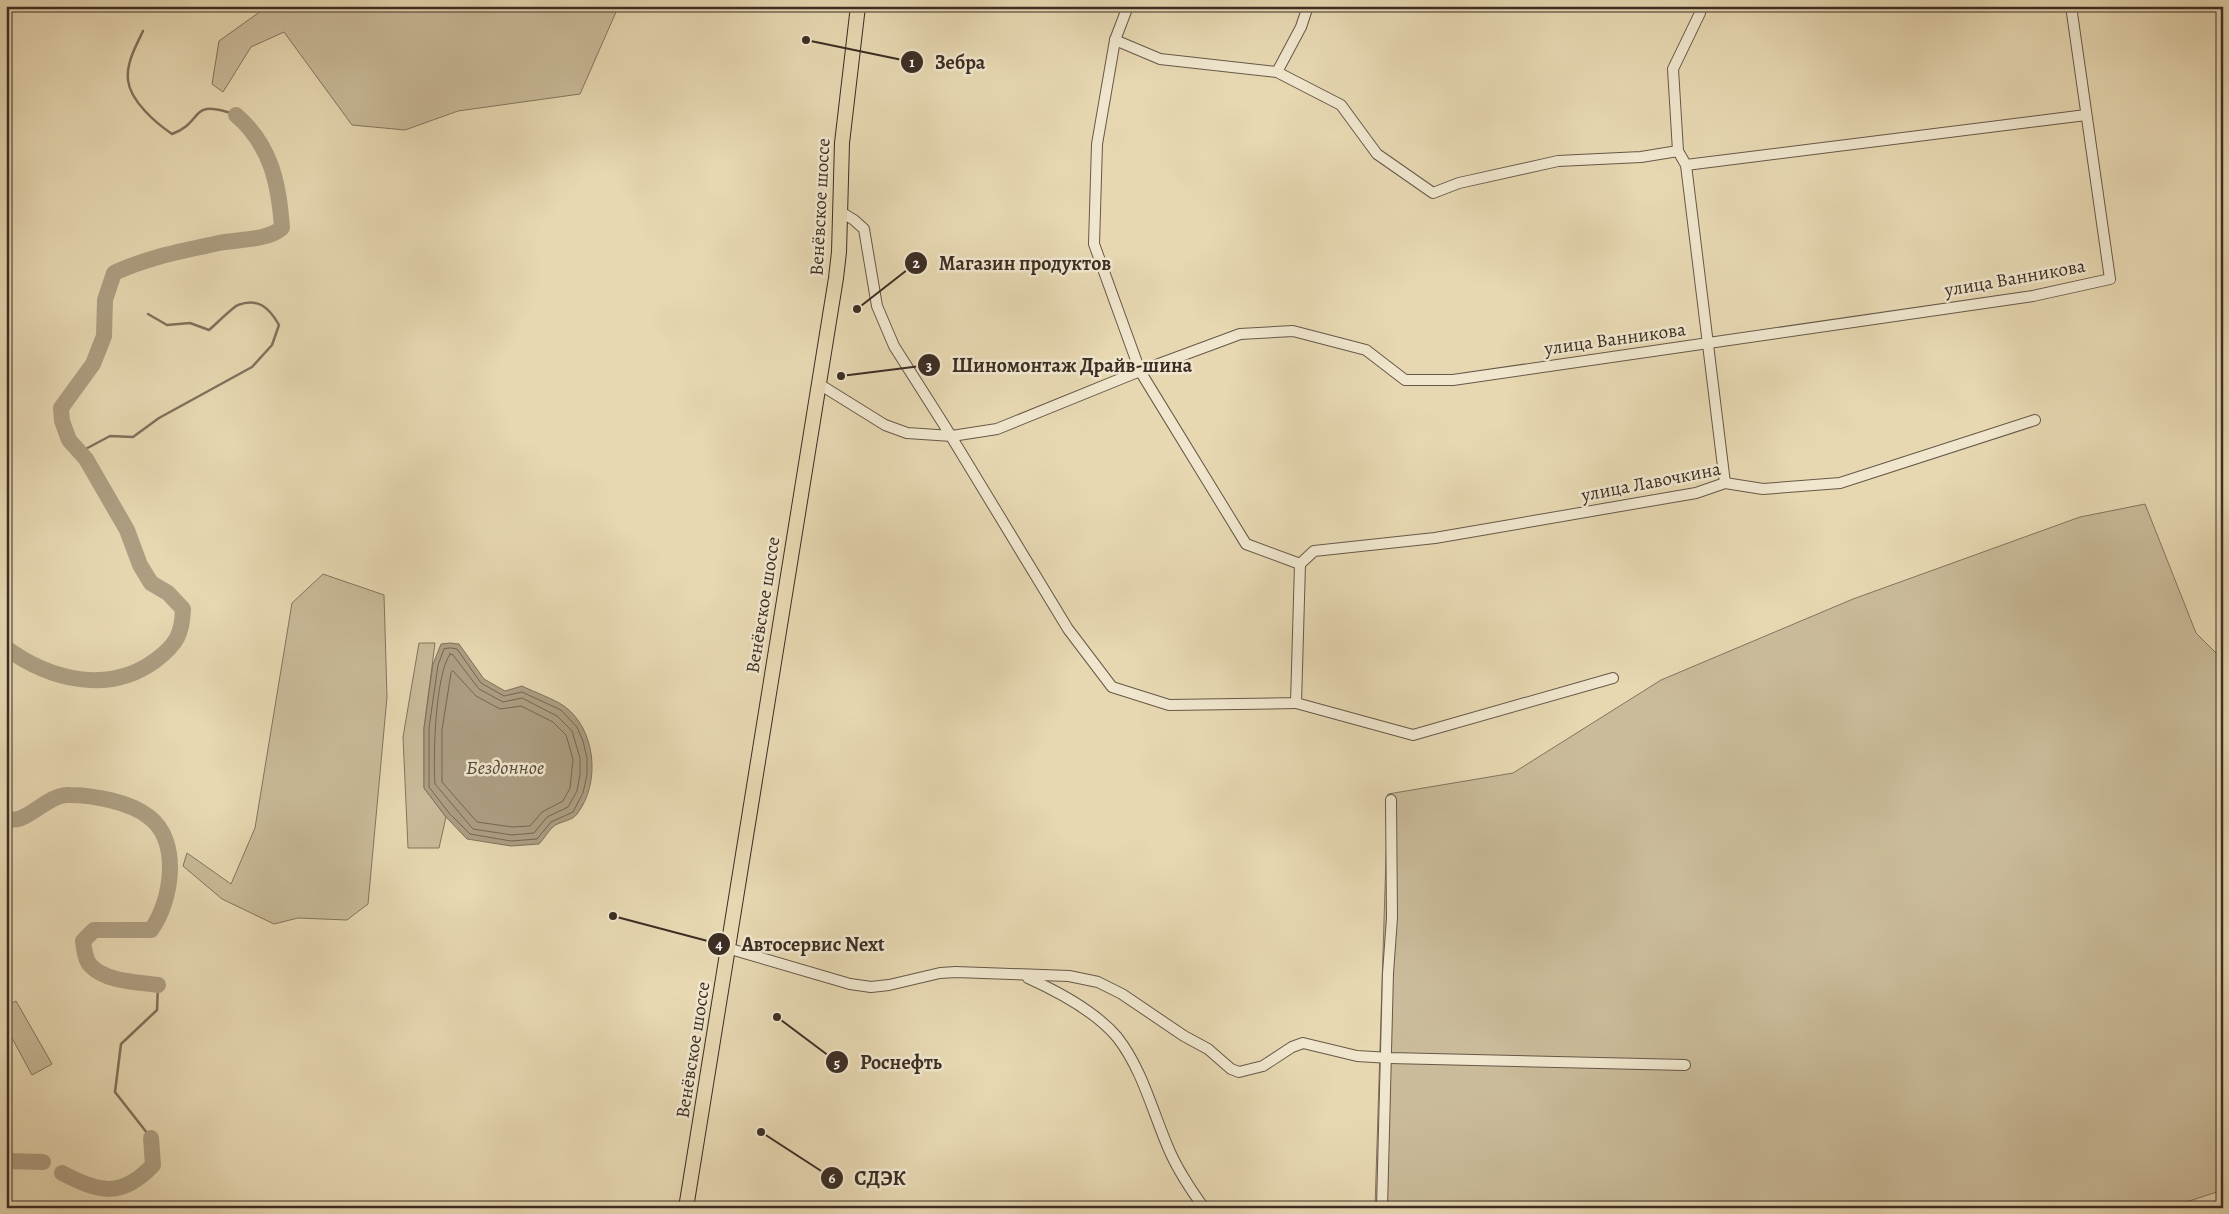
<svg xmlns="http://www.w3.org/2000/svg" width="2229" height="1214" font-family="Alegreya,serif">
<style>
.green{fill:#cabb9a;stroke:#83745f}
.water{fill:#ad9e82;stroke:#80715c}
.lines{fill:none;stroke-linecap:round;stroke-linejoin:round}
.shore{stroke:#746653;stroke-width:1}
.stream{stroke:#80715c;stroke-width:2.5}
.river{stroke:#ad9e82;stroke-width:16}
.minor-casing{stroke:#675848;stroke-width:12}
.major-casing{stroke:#3c2d24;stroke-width:16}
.minor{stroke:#efe6cd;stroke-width:10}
.major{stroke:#e7d8b2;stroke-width:14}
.labels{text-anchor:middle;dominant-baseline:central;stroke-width:5;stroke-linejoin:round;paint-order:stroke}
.street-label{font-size:19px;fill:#3c2d24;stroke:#efe6cd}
.water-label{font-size:20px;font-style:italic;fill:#58493c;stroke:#efe6cd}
.leader{fill:none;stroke:#3c2d24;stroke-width:2}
.callout-dot{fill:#3c2d24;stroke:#efe6cd;stroke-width:2}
.mark-label{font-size:15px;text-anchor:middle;font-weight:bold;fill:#fff}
.callout-label{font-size:20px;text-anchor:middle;font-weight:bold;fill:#3c2d24;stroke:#efe6cd;stroke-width:5;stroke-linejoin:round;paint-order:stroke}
</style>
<rect width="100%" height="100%" fill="#e7d8b2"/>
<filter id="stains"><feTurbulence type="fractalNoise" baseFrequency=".004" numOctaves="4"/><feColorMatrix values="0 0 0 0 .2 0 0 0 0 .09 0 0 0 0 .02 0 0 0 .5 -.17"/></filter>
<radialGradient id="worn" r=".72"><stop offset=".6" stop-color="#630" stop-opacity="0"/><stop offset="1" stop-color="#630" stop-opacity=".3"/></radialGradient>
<g class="green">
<path d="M 268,6 L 614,6 L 616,12 L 580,94 L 458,111 L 405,130 L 352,125 L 284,32 L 251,47 L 223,92 L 212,84 L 219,41 Z"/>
<path d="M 2145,504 L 2196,633 L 2223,660 L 2223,1190 L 2168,1208 L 1375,1208 L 1388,794 L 1513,773 L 1661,680 L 1853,599 L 2080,517 Z"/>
<path d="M 323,574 L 384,595 L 387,697 L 368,904 L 347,920 L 298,918 L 274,924 L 222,899 L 183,866 L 187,853 L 231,884 L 255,828 L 292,603 Z"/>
<path d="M 419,643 L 435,643 L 424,728 L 424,788 L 446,817 L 439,848 L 408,848 L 403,737 Z"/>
<path d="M 16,1001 L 52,1064 L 32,1075 L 6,1027 L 6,1006 Z"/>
</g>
<path class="water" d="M 450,643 L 459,644 L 484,679 L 505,691 L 522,686 C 534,692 554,699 564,706 C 596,729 601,783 577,814 C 572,821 561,821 554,826 C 548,831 544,839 539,844 L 511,846 L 467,839 L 446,817 L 424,788 L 424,728 L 433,664 L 441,644 Z"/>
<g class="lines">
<g class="shore">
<path d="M 451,648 L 457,649 L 481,683 L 504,696 L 522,692 L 561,710 L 577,727 L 583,741 L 587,758 L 587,775 L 583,793 L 573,812 L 551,822 L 537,839 L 511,841 L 470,834 L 449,813 L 429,787 L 429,728 L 438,665 L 444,649 Z"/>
<path d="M 450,654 L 453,655 L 479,689 L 503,702 L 522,698 L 557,716 L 572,731 L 580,758 L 580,774 L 577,791 L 568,807 L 547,817 L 534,833 L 512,835 L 473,829 L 435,784 C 433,757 435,676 450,654 Z"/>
<path d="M 453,671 L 476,696 L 500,709 L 521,706 L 553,722 L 566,735 L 573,759 L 570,788 L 563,801 L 542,812 L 530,826 L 512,827 L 477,822 L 442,782 L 442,730 L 451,673 Z"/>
</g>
<g class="stream">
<path d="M 143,31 C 136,46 126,63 128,80 C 130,101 156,123 172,134 C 205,122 188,97 236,115"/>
<path d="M 80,452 L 110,436 L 133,437 L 159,418 L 252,367 L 272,345 L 279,325 C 270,309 259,297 238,305 C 234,306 215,325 209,330 L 190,323 L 167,325 L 148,314"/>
<path d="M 151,1138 L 115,1092 L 121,1044 L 157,1010 L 158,985"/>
</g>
<g class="river">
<path d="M 6,648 C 50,680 109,695 156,660 C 177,644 182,634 183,609 L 168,593 L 151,583 L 140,565 L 127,530 L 86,459 L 69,440 L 62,421 L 61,408 L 93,364 L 104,336 L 105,300 L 114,273 C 148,257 182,251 219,243 C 239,239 266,241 282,228 C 279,184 271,145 236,115"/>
<path d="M 6,819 C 10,819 14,820 18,819 C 32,816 51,794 69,795 C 93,795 131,802 149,817 C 181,841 172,901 151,930 L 94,930 L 83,941 C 84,949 85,960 91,966 C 106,982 139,982 158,985"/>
<path d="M 6,1161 L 43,1162"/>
<path d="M 62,1173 C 99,1192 121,1199 153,1165 L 151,1138"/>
</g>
<g class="minor-casing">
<g id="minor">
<path d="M 1128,6 L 1115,40 L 1097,144 L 1094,244 L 1140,371 L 1246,544 L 1300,564"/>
<path d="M 1701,6 L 1700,13 L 1673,69 L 1678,151 L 1686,165 L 1725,483"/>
<path d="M 1115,40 L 1160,59 L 1277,72 L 1341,105 L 1377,154 L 1433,193 L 1459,183 L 1558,161 L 1641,157 L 1678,151"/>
<path d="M 1277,72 L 1301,27 L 1308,6"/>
<path d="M 1686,165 L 2086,115"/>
<path d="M 841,212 L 854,220 L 864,229 L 877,306 L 894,346 L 946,428 L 1068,629 L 1112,687 L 1169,705 L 1296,703 L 1300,564"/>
<path d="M 819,384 L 885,425 L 907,433 L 952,436 L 997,429 L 1140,371 L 1240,334 L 1293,331 L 1366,350 L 1405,380 L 1453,380 L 2033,296 L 2110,279 L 2071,6"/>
<path d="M 1300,564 L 1314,551 L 1435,538 L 1696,493 L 1725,483 L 1763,489 L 1840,483 L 2035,420"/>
<path d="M 1296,703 L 1413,735 L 1613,678"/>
<path d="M 727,948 L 850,984 L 871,987 L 889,985 L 940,973 L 956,972 L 1069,976 L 1098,982 L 1122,994 L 1184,1036 L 1208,1049 L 1231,1069 L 1239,1072 L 1263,1066 L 1292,1047 L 1303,1043 L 1357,1056 L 1390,1058 L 1685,1065"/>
<path d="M 1028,978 C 1059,992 1095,1011 1117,1037 C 1143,1070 1153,1114 1170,1152 C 1179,1172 1191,1190 1204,1208"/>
<path d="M 1382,1208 L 1388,973 L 1392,918 L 1391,800"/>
</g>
</g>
<g class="major-casing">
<path id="major" d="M 686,1208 L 836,278 L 839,252 L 842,143 L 858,6"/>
</g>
<use href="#minor" class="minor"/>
<use href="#major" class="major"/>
</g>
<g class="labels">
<g class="street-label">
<text transform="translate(820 207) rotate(-87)">Венёвское шоссе</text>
<text transform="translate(2015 278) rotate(-10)">улица Ванникова</text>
<text transform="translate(1615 339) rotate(-8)">улица Ванникова</text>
<text transform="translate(1651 482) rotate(-11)">улица Лавочкина</text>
<text transform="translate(763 605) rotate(-81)">Венёвское шоссе</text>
<text transform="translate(693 1050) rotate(-81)">Венёвское шоссе</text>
</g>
<g class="water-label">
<text x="505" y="767">Бездонное</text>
</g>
</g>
<path class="leader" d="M806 40L912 62M857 309L916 263M841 376L929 365M613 916L719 944M777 1017L837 1062M761 1132L832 1178"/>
<g class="callout-dot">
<circle cx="806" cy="40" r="5"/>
<circle cx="857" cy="309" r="5"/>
<circle cx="841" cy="376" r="5"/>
<circle cx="613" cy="916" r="5"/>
<circle cx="777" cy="1017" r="5"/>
<circle cx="761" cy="1132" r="5"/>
<circle cx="912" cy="62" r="12"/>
<circle cx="916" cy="263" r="12"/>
<circle cx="929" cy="365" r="12"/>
<circle cx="719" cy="944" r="12"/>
<circle cx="837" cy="1062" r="12"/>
<circle cx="832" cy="1178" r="12"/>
</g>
<g class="mark-label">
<text x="912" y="67">1</text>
<text x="916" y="268">2</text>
<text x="929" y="371">3</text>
<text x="719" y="949">4</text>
<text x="837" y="1068">5</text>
<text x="832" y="1183">6</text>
</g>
<g class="callout-label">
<text x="960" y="69">Зебра</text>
<text x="1025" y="270">Магазин продуктов</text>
<text x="1072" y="372">Шиномонтаж Драйв-шина</text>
<text x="813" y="951">Автосервис Next</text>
<text x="901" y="1069">Роснефть</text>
<text x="880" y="1185">СДЭК</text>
</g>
<rect width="2229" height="1214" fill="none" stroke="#e7d8b2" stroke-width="25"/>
<rect x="8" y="8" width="2214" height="1199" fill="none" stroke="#3c2d24" stroke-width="2.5"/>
<rect x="12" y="12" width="2204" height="1189" fill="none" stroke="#3c2d24"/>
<rect width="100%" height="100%" filter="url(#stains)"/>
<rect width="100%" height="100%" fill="url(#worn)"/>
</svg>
